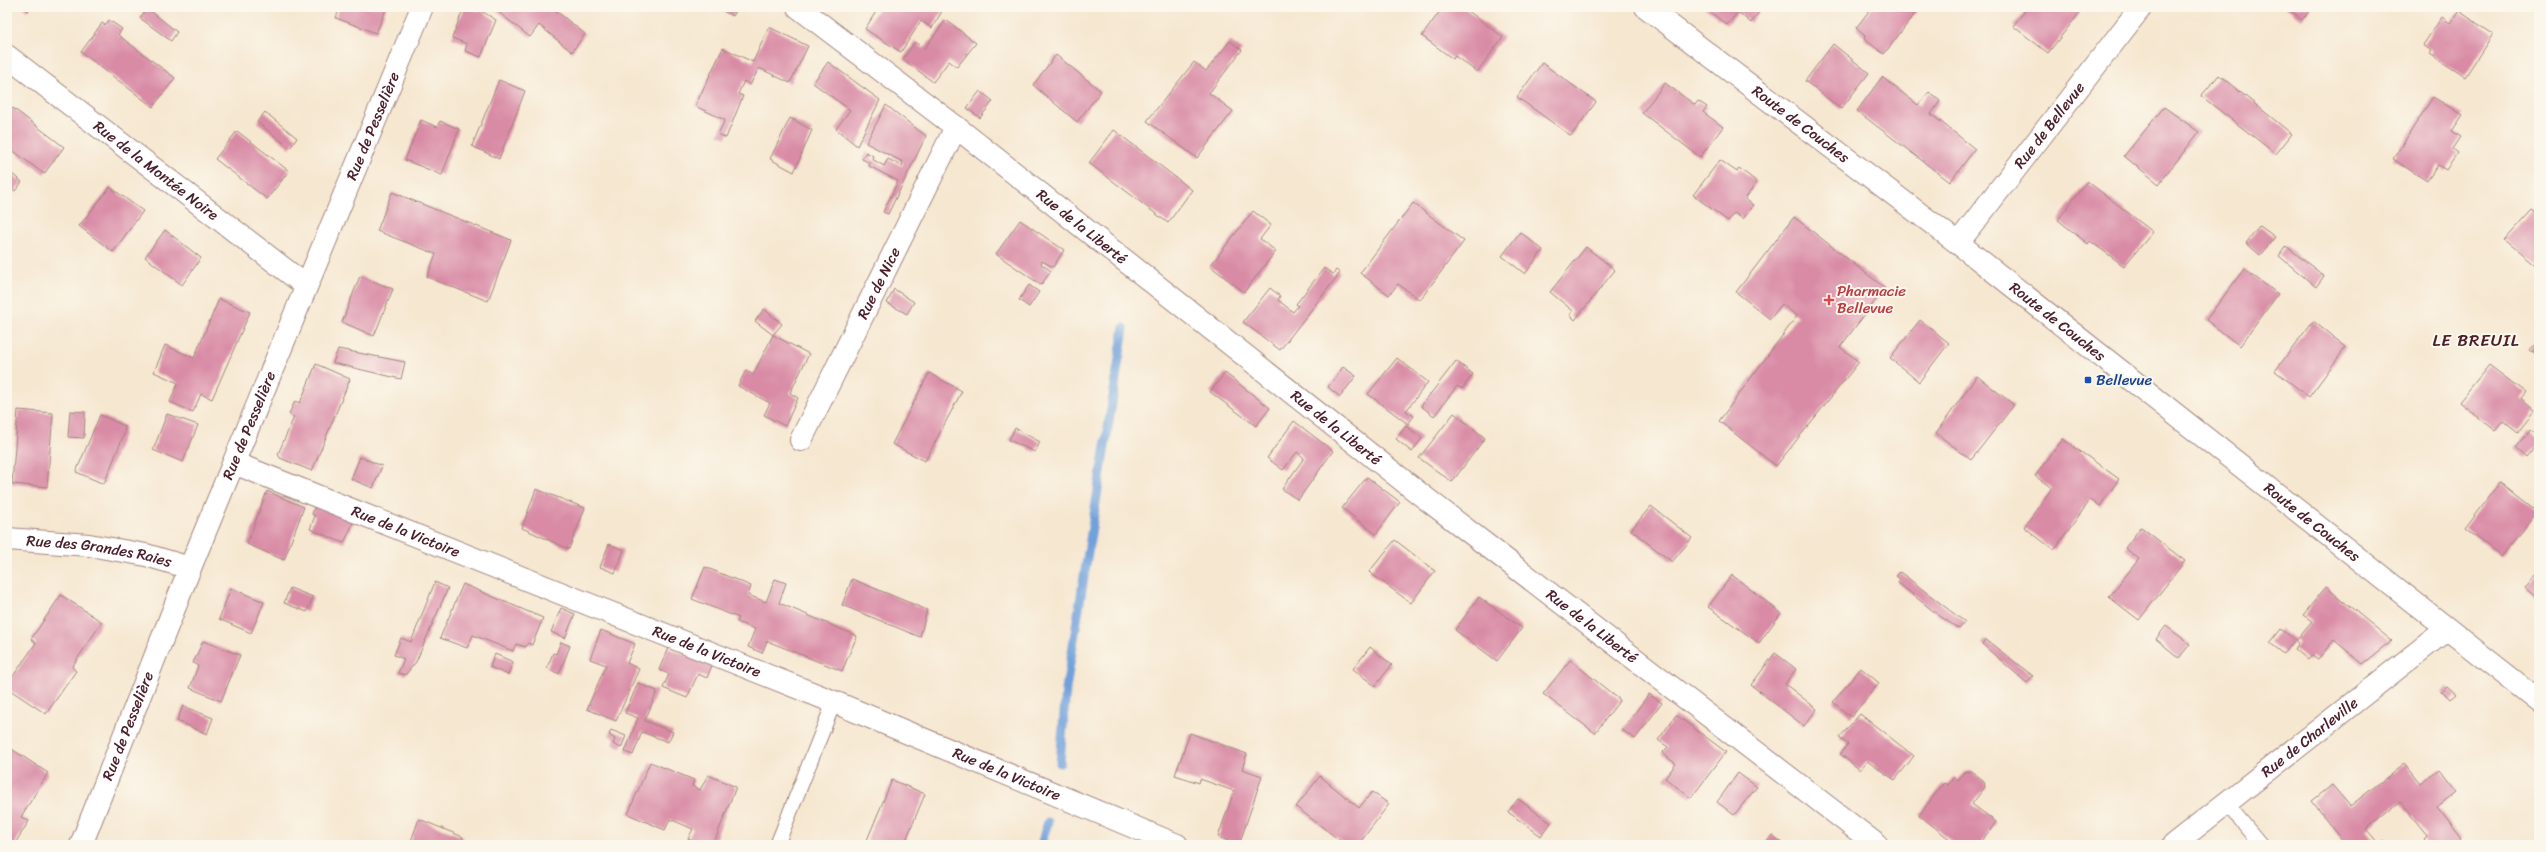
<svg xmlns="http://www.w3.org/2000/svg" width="2546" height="852" font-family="Sriracha,sans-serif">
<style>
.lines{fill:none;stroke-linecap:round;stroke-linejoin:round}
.stream{stroke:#71a1db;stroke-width:9}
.building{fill:#d98ba6}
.service-casing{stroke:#a0837e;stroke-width:16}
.minor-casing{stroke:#a0837e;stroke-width:24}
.secondary-casing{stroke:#a0837e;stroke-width:24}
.service{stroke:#fff;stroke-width:14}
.minor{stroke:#fff;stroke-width:22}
.secondary{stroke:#fff;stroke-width:22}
.health-dot{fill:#e0444e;stroke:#fbf7ec;stroke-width:1.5}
.transit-dot{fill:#1a4fb4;stroke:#fbf7ec;stroke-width:1.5}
.labels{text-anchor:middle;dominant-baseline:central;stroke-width:4;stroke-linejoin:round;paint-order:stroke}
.street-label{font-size:15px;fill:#4a1f2b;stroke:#fbf7ec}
.health-label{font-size:15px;fill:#be3a42;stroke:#fbf7ec;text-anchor:start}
.transit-label{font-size:15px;fill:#164399;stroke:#fbf7ec;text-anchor:start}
.quarter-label{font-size:17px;letter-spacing:1px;fill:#4a1f2b;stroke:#fbf7ec}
</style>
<rect width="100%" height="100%" fill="#fbf7ec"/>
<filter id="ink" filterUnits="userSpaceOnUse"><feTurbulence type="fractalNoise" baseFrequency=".025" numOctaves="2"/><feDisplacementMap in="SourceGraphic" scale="8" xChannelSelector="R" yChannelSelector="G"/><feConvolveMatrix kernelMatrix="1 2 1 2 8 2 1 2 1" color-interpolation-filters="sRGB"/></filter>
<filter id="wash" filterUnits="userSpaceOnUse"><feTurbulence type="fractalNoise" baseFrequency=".012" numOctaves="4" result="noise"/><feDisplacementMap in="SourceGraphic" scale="16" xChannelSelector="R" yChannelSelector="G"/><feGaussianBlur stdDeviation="0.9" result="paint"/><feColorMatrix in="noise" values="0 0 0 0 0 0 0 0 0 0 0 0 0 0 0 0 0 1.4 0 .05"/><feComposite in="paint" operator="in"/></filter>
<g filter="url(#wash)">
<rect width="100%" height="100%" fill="#f6e7d0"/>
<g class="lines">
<g class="stream">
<path d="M 1060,763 L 1066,689 L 1124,328"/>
<path d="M 1041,845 L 1048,822"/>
</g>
</g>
<g id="blocks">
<g class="building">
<path d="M 23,7 L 31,7 L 28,11 Z"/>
<path d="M 340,7 L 387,7 L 376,33 L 336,18 Z"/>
<path d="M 464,7 L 483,12 L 496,20 L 481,57 L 465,51 L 467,44 L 452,38 Z"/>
<path d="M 492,7 L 551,7 L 585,34 L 572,52 L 539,25 L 530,37 Z"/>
<path d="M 720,7 L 738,7 L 733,16 L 719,9 Z"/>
<path d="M 879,7 L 943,7 L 944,8 L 932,28 L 921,21 L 901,52 L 865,29 Z"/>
<path d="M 1443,7 L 1463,7 L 1503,37 L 1477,72 L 1455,56 L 1453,59 L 1422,36 Z"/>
<path d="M 1704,7 L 1763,7 L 1751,23 L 1738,12 L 1727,25 Z"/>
<path d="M 1872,7 L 1920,7 L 1884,54 L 1864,39 L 1865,36 L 1856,28 Z"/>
<path d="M 2028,7 L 2084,7 L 2048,53 L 2013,26 Z"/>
<path d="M 2286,7 L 2312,7 L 2302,20 Z"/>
<path d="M 147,8 L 177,32 L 171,41 L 140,18 Z"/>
<path d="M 2459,11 L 2493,34 L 2465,77 L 2430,54 L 2432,51 L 2423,45 L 2442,17 L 2450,23 Z"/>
<path d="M 109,20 L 122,29 L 118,35 L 175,78 L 153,107 L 81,52 L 102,23 L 105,25 Z"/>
<path d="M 946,20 L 976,43 L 957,67 L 949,61 L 933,82 L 903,59 L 915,42 L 924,49 Z"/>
<path d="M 769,27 L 808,46 L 790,83 L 759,68 L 750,85 L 744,81 L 738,94 L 743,96 L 726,138 L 718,134 L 725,120 L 695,106 L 723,48 L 753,62 Z"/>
<path d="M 1230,41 L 1242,50 L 1209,93 L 1233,111 L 1197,158 L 1147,121 L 1194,62 L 1206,71 Z"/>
<path d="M 1833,44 L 1869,73 L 1841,109 L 1805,81 Z"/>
<path d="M 1056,55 L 1101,91 L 1077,122 L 1033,85 Z"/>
<path d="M 828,62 L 880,100 L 857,146 L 836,129 L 850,110 L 813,83 Z"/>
<path d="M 1542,63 L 1596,102 L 1571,136 L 1517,97 Z"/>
<path d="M 2219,75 L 2292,134 L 2276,154 L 2201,96 Z"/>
<path d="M 1882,77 L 1918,105 L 1929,92 L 1940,101 L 1931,114 L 1975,149 L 1950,182 L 1857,111 Z"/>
<path d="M 499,80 L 525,91 L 499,159 L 472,146 Z"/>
<path d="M 1665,83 L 1695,105 L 1698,101 L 1707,107 L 1703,112 L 1723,127 L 1700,157 L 1642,113 Z"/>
<path d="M 980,91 L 993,101 L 980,118 L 967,108 Z"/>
<path d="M 2433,97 L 2463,115 L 2452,131 L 2461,137 L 2453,149 L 2458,153 L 2446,170 L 2438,165 L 2427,181 L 2393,159 Z"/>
<path d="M 886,105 L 926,136 L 888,214 L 883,212 L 898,181 L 869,166 L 870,163 L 862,159 L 866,152 L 873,156 L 872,159 L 884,166 L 888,159 L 902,166 L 903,162 L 866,143 Z"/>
<path d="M 2164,107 L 2199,132 L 2159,184 L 2124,156 Z"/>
<path d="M 13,108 L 64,147 L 44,174 L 7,146 L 7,116 Z"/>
<path d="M 265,112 L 297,138 L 290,148 L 257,122 Z"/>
<path d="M 790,118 L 812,130 L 794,172 L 770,159 Z"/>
<path d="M 421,120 L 437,127 L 440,121 L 459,129 L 442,175 L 405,160 Z"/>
<path d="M 1114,130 L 1192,190 L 1168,223 L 1089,163 Z"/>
<path d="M 237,131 L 289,171 L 267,199 L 215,159 Z"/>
<path d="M 1720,160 L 1737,172 L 1739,168 L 1757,182 L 1745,199 L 1753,205 L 1743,219 L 1734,213 L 1728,221 L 1693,195 Z"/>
<path d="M 7,170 L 22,182 L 15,191 L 7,185 Z"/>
<path d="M 2087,181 L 2153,232 L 2124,266 L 2090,241 L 2088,244 L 2058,220 Z"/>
<path d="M 110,187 L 143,211 L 113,252 L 79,226 Z"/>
<path d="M 392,192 L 511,240 L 488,301 L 427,277 L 436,254 L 377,231 Z"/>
<path d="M 1413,203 L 1464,241 L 1420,300 L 1398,284 L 1389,295 L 1360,273 Z"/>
<path d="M 2532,210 L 2539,215 L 2539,268 L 2505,240 Z"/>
<path d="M 1253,211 L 1271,225 L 1260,239 L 1276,251 L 1244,292 L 1210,266 Z"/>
<path d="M 1794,217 L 1885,288 L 1840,347 L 1859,362 L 1776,466 L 1719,421 L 1797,316 L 1782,304 L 1770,319 L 1736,292 Z"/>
<path d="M 1020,220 L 1064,250 L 1053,267 L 1042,261 L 1041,264 L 1051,271 L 1041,285 L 996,254 Z"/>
<path d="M 2260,226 L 2275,237 L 2260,255 L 2246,243 Z"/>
<path d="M 165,230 L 201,258 L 182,285 L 145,257 Z"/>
<path d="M 1520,232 L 1543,250 L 1525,274 L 1502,256 Z"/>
<path d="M 2286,246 L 2324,276 L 2316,287 L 2279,256 Z"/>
<path d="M 1586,247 L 1615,270 L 1575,320 L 1570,315 L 1573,311 L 1550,292 Z"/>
<path d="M 1324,268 L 1333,274 L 1336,270 L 1340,273 L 1280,350 L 1243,322 L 1270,288 L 1280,296 L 1278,300 L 1293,312 L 1298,306 L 1296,304 Z"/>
<path d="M 2244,269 L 2278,294 L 2240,346 L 2206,320 Z"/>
<path d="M 360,276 L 393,289 L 374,336 L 342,322 Z"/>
<path d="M 1029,285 L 1039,292 L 1029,307 L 1019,300 Z"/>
<path d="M 894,289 L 914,302 L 907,314 L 887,303 Z"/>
<path d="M 219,299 L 250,312 L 212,399 L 201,394 L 193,412 L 170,402 L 178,383 L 154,372 L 165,345 L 194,358 Z"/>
<path d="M 764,309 L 782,324 L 773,335 L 755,321 Z"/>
<path d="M 1920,320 L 1949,343 L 1919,382 L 1890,358 Z"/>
<path d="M 2313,321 L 2346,347 L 2309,397 L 2275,371 Z"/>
<path d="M 773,335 L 809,354 L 790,393 L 798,398 L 785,426 L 764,415 L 770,403 L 738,386 L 746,370 L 753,375 Z"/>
<path d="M 2539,338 L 2539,355 L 2530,349 Z"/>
<path d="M 338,349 L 405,362 L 401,379 L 333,363 Z"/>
<path d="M 1397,358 L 1428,382 L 1406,411 L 1414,416 L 1408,424 L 1368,394 Z"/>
<path d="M 1456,361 L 1473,374 L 1462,389 L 1457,386 L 1434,416 L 1421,406 Z"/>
<path d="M 316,364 L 350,379 L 312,471 L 280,458 L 278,454 L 294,417 L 289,414 L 295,401 L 300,403 Z"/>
<path d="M 2489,365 L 2526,393 L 2521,399 L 2535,411 L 2518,432 L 2504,421 L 2496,431 L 2459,402 Z"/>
<path d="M 1343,367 L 1356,376 L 1340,397 L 1328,387 Z"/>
<path d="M 929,373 L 962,391 L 925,461 L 892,444 Z"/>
<path d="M 1225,373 L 1270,408 L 1256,426 L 1210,392 Z"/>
<path d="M 1977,376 L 2014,405 L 1971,460 L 1936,433 Z"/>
<path d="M 18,410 L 53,413 L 47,487 L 12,484 Z"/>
<path d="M 70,411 L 85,412 L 84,438 L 68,437 Z"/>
<path d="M 1454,413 L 1485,438 L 1452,482 L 1419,458 Z"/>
<path d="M 167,414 L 198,425 L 183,462 L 153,450 Z"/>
<path d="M 100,415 L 125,426 L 124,434 L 104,484 L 76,472 Z"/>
<path d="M 1294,421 L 1333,451 L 1298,500 L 1282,489 L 1304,458 L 1297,452 L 1283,470 L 1267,458 Z"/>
<path d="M 1406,426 L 1422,438 L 1412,452 L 1396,439 Z"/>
<path d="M 1015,428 L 1040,442 L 1035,452 L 1009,440 Z"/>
<path d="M 2530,429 L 2539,437 L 2539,442 L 2526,458 L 2515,448 Z"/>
<path d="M 2063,439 L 2119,479 L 2100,506 L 2091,499 L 2054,550 L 2024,527 L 2052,488 L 2035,476 Z"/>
<path d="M 360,457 L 382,466 L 373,488 L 351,479 Z"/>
<path d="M 1367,477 L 1400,502 L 1376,534 L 1342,508 Z"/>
<path d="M 2500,482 L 2537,511 L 2501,557 L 2465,528 Z"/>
<path d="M 536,489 L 585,508 L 569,549 L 522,528 Z"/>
<path d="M 267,491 L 304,507 L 284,560 L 247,544 Z"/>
<path d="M 316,503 L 355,519 L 344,543 L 310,529 L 315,516 L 312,514 Z"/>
<path d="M 1651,506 L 1692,538 L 1672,562 L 1631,530 Z"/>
<path d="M 2141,527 L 2185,561 L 2139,620 L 2109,597 L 2139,559 L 2125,548 Z"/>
<path d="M 1395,540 L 1435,571 L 1411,603 L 1369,572 Z"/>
<path d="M 609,544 L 624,550 L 615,573 L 600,567 Z"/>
<path d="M 705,567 L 751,586 L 748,595 L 766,602 L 775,579 L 786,583 L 779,603 L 857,636 L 842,671 L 767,641 L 762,653 L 748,647 L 755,629 L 737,622 L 739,618 L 692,599 Z"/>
<path d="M 2539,571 L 2539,599 L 2526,588 Z"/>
<path d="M 1900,572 L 1944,606 L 1965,622 L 1959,629 L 1937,614 L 1898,583 L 1900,579 L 1896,576 Z"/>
<path d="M 1732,575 L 1781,613 L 1759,643 L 1708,607 Z"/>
<path d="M 852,579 L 927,610 L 920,637 L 842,605 Z"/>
<path d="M 435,582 L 448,588 L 416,662 L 405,675 L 398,673 L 404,659 L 394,655 L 401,638 L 411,642 Z"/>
<path d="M 463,584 L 543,618 L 532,645 L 528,643 L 526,647 L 516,644 L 513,651 L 473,635 L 467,648 L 440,638 Z"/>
<path d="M 2326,587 L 2392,641 L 2363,664 L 2334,640 L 2318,659 L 2312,655 L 2308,660 L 2295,649 L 2299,643 L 2296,640 L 2312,621 L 2303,615 Z"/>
<path d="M 231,588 L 264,602 L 251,633 L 219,619 Z"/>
<path d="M 290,588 L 313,597 L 307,612 L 284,603 Z"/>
<path d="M 61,595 L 102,622 L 72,667 L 76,671 L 46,714 L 7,688 L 7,685 L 36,643 L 31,639 Z"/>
<path d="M 1479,597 L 1522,628 L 1497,661 L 1455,630 Z"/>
<path d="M 561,608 L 575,614 L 565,638 L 551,632 Z"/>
<path d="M 2166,626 L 2190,644 L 2179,658 L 2156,639 Z"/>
<path d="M 2281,629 L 2295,640 L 2284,654 L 2270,643 Z"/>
<path d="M 601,630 L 635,644 L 627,663 L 639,669 L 616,721 L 587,709 L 606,665 L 590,659 Z"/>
<path d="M 1985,639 L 2033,676 L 2027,683 L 1982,644 Z"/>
<path d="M 203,641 L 240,655 L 221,701 L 190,688 L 198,666 L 193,663 Z"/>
<path d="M 561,642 L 570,646 L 559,674 L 547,668 L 553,653 L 556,654 Z"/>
<path d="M 1370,647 L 1392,665 L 1375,686 L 1353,669 Z"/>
<path d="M 668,648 L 712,665 L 707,678 L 698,674 L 687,698 L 663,688 L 669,674 L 659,670 Z"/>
<path d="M 1775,653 L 1796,669 L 1785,684 L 1817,709 L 1804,726 L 1751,685 Z"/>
<path d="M 495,654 L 513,662 L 508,675 L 490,667 Z"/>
<path d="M 1570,660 L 1620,700 L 1595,733 L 1543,694 Z"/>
<path d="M 1861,668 L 1879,683 L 1851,717 L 1833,702 Z"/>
<path d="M 638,683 L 657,691 L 645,721 L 673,732 L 668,742 L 642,732 L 633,755 L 625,752 L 638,718 L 625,713 Z"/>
<path d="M 2447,687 L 2456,695 L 2450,700 L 2442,692 Z"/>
<path d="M 1649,694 L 1662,703 L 1635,739 L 1622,730 Z"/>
<path d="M 183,706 L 213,718 L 207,734 L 177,721 Z"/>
<path d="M 1860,714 L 1914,756 L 1895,780 L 1867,761 L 1860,770 L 1840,754 L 1848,744 L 1839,738 Z"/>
<path d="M 1676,715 L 1726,752 L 1691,798 L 1665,778 L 1676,764 L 1662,753 L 1668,747 L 1658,740 Z"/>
<path d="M 611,730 L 626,736 L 621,748 L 613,744 L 615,739 L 609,735 Z"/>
<path d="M 1190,733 L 1247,754 L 1242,769 L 1262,776 L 1239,845 L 1218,837 L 1234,791 L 1200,779 L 1199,783 L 1175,775 Z"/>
<path d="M 7,746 L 48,773 L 21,817 L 29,821 L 14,845 L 7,845 Z"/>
<path d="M 650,762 L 694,780 L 692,786 L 700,790 L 708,775 L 736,787 L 713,845 L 701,845 L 688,839 L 693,829 L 670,819 L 665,830 L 628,814 Z"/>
<path d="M 2404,764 L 2420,784 L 2440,769 L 2457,791 L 2437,807 L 2461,838 L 2452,845 L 2429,845 L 2424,838 L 2427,835 L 2400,802 L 2366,829 L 2380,845 L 2384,841 L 2387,845 L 2346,845 L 2312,801 L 2332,785 L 2350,806 Z"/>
<path d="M 1971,771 L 1984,781 L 1985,787 L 1972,804 L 1996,822 L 1979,845 L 1957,845 L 1919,815 L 1944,783 L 1948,785 L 1954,777 L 1958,780 L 1964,772 Z"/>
<path d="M 1738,773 L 1757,787 L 1734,815 L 1717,802 Z"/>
<path d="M 1320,776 L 1359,808 L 1372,792 L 1389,804 L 1358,845 L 1346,845 L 1296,807 Z"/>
<path d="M 892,780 L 925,794 L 904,845 L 877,845 L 867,840 Z"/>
<path d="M 1518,799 L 1551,823 L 1541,836 L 1508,812 Z"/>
<path d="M 419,819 L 463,837 L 460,845 L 422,845 L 411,841 Z"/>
<path d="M 1772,835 L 1785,845 L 1764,845 Z"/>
</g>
</g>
</g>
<g filter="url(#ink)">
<use href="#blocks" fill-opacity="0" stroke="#a0837e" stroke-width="1"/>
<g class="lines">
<g class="service-casing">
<g id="service">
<path d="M 2226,803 L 2261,845"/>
<path d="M 777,845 L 834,702"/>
</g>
</g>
<g class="minor-casing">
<g id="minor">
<path id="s1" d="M 798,7 L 956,127 L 1420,494 L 1877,845"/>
<path id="s2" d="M 7,56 L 305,285"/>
<path id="s3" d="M 1958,243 L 2141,7"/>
<path id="s4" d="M 801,440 L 956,127"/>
<path id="s5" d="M 234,463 L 834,702 L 1177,845"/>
<path id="s6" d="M 7,539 L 89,545 L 146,555 L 190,568"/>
<path id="s7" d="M 81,845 L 190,568 L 422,7"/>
<path id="s8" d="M 2173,845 L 2447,629"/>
</g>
</g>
<g class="secondary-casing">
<g id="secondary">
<path id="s9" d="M 1646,7 L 1958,243 L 2539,701"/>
</g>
</g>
<use href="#service" class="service"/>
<use href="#minor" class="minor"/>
<use href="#secondary" class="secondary"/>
</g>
</g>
<path class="health-dot" d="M1827 294h4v4h4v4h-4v4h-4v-4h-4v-4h4z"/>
<rect class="transit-dot" x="2084" y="376" width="8" height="8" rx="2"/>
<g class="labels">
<g class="street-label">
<text stroke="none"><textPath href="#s9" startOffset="194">Route de Couches</textPath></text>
<text stroke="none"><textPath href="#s7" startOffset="776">Rue de Pesselière</textPath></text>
<text stroke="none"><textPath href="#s3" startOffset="149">Rue de Bellevue</textPath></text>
<text stroke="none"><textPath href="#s2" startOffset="188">Rue de la Montée Noire</textPath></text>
<text stroke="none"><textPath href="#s1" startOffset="359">Rue de la Liberté</textPath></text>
<text stroke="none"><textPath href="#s4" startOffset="175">Rue de Nice</textPath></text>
<text stroke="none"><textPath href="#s9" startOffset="518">Route de Couches</textPath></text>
<text stroke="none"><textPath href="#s7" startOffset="452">Rue de Pesselière</textPath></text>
<text stroke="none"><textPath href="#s1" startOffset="683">Rue de la Liberté</textPath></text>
<text stroke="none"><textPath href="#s9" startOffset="842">Route de Couches</textPath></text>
<text stroke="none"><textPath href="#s5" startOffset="185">Rue de la Victoire</textPath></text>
<text stroke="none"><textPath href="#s6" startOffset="93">Rue des Grandes Raies</textPath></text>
<text stroke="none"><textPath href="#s1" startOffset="1007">Rue de la Liberté</textPath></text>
<text stroke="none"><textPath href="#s5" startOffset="509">Rue de la Victoire</textPath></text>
<text stroke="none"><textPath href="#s7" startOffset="128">Rue de Pesselière</textPath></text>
<text stroke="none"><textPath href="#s8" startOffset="174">Rue de Charleville</textPath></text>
<text stroke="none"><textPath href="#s5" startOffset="833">Rue de la Victoire</textPath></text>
</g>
<g class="health-label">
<text x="1837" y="291">Pharmacie<tspan x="1837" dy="17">Bellevue</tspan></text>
</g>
<g class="transit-label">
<text x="2096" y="380">Bellevue</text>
</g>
<g class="quarter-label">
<text x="2476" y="340">LE BREUIL</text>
</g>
</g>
<rect width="2546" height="852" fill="none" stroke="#fbf7ec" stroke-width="24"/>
</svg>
